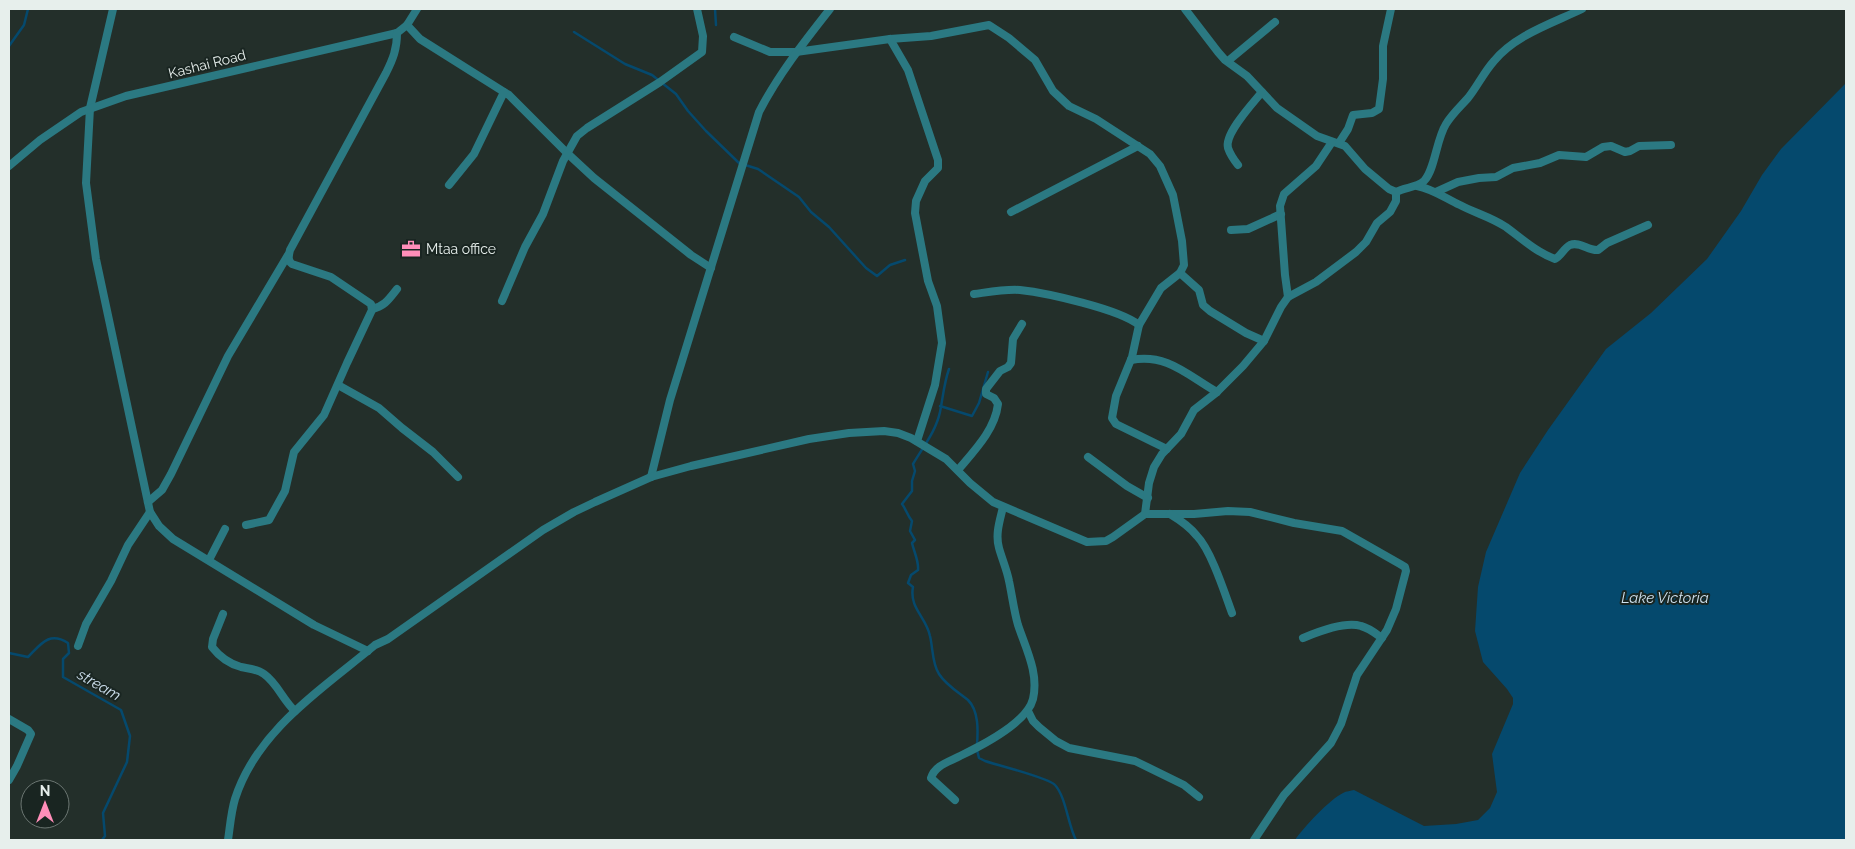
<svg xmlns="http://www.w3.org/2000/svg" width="1855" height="849" font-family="Raleway,sans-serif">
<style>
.water{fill:#05496d}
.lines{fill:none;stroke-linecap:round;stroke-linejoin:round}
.stream{stroke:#05496d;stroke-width:2.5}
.minor{stroke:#2b7982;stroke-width:8}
.labels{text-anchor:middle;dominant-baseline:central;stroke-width:4;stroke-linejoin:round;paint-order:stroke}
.street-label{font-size:14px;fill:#e7efec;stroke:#192521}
.poi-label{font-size:14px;fill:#e7efec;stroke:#192521;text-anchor:start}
.water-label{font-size:15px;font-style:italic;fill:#cfe1ef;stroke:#192521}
</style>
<rect width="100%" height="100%" fill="#232f2a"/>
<path class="water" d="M 1846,83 L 1846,840 L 1295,840 C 1303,828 1330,799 1343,793 C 1346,791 1351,791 1354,790 L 1424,826 L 1456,824 L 1478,820 L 1490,808 L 1497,792 L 1492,754 L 1513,704 L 1513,698 L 1507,689 L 1483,662 L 1475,631 L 1478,587 L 1486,552 L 1520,473 L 1548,430 L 1606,349 L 1651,313 L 1707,259 L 1741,211 L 1762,175 L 1781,149 Z"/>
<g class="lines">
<g class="stream">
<path d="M 715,9 L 716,25"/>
<path d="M 574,32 L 625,64 L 652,75 L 676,94 L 688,111 L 706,131 L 739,163 L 758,169 L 799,197 L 811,212 L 829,227 L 866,268 L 877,276 L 890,265 L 905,260"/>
<path d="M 9,46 L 24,25 L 28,9"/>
<path d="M 949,369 C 944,383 943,397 940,412 C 936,431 923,447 913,464 L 915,471 L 912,481 L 912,491 L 902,504 C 906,509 907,515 912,521 L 910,531 L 915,540 L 912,543 C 914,552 919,561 918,570 L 911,575 L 908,583 L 913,587 C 909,608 926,617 930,636 C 933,648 932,664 939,674 C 946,685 958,692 968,700 C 979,711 978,731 977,745"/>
<path d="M 940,406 L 972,416 L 979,403 L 988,372"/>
<path d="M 9,653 L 28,657 C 41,644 49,631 68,643 L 69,653 L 63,659 L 63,677 L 121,710 L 130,736 L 127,762 L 103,813 L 105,836 L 102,840"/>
<path d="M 977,750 L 979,758 L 985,761 C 997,765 1049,778 1055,785 C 1066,797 1068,825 1076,840"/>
</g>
<g class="minor">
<path d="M 113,9 L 90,108 L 86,183 L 96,259 L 150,512 L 159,526 L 173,539 L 314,625 L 368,651"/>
<path d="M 1185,9 L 1218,52 L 1225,60 L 1247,76 L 1277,108 L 1317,136 L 1345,146 L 1365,169 L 1389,189 L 1396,192"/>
<path d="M 407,25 L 420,39 L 509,95 L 567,153 L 594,178 L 691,255 L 711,268"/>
<path d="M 734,37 L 770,52 L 796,52 L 890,39 L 931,36 L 989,25 L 1009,38 L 1035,60 L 1053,91 L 1069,106 L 1096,119 L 1150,154 L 1160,166 L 1173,195 L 1182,241 L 1184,265 L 1180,273 L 1161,288 L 1139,325 L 1132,357 L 1116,396 L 1112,418 L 1116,424 L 1167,449"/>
<path d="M 890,39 L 908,70 L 938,160 L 938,168 L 925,181 L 916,201 L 915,213 L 928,281 L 937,306 L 942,343 L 935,385 L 917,441"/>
<path d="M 1228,61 L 1275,22"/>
<path d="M 1339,143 L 1348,129 L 1353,115 L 1372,113 L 1379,109 L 1383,79 L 1383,46 L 1391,9"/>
<path d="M 1238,165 C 1234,160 1230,154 1228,148 C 1224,134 1253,103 1262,92"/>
<path d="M 9,166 L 40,140 L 81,112 L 126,96 L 397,33 L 407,25 L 417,9"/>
<path d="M 449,185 L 474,154 L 504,92"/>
<path d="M 1417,186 C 1433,189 1445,198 1460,205 C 1475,213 1491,217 1506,227 C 1521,238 1536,252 1555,259 C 1561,256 1564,248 1570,245 C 1580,241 1588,251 1598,250 L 1607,243 L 1648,225"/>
<path d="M 1436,192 L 1458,182 L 1479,178 L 1496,177 L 1513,168 L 1540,163 L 1559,155 L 1586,157 L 1603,147 L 1611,146 L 1625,152 L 1630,151 L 1639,146 L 1671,145"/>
<path d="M 1011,212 L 1138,146"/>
<path d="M 1231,230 L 1248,229 L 1281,214"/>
<path d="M 1180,273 L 1199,290 L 1203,305 L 1210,311 L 1246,333 L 1264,341"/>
<path d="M 974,294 C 989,292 1005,289 1020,290 C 1047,293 1119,309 1139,325"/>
<path d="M 1288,297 L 1285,275 L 1280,206 L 1284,194 L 1316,166 L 1332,142"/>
<path d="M 502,301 L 525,247 L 543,214 L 563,161 L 577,136 L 587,128 L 660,82 L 702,52 L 703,36 L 697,9"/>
<path d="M 372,309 C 385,306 389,299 397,289"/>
<path d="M 1131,360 C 1167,353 1187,375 1217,392"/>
<path d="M 338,385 L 379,408 L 402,428 L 433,452 L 458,477"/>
<path d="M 1088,457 L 1127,486 L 1148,498"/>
<path d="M 958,470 C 974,451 995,430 998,404 L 994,398 L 986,394 L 986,389 L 1000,371 L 1008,367 L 1011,363 L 1013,339 L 1022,324"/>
<path d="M 651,477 L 670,400 L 759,112 C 778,75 804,42 830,9"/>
<path d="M 148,502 L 162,490 L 171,474 L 228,356 L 288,255"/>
<path d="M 1145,514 L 1194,514 L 1228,511 L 1250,512 L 1294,523 L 1342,531 L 1400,564 L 1405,567 L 1406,571 L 1396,609 L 1387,630 L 1357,675 L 1341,724 L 1331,743 L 1284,795 L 1254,840"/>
<path d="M 1170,514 C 1180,520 1190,527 1197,536 C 1211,550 1225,594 1232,613"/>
<path d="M 246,525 L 269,520 L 285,491 L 294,452 L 324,415 L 347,363 L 372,310 L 371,304 L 331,277 L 292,264 C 287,260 289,255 290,250 L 386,73 C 393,59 397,49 397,33"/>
<path d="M 209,560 L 225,529"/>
<path d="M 223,614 L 213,639 L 212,647 C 219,656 230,664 241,667 C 250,669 257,669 264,674 C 277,683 283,700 295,711"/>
<path d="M 1303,638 C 1318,632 1345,621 1361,626 C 1369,628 1375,633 1382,638"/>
<path d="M 78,646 L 86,624 L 111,581 L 128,545 L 150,512"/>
<path d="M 1028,711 L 1033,721 L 1039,727 L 1056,741 L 1069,748 L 1135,761 L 1184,785 L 1199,797"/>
<path d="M 9,719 L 28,730 L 31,734 L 17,766 L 9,780"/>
<path d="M 955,800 L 931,778 C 935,765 949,762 960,756 C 981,746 1027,723 1033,699 C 1039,673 1026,649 1018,625 C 1014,611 1012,595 1009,581 C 1007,570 1002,559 999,548 C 995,534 1000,520 1003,507"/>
<path d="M 228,840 C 230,827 231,812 235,799 C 257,730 322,689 375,645 L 388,639 L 543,530 L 574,512 L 595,502 L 651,477 L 691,466 L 809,439 L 849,433 L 884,431 L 898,433 L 911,438 L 946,459 L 970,483 L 993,502 L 1087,542 L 1106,541 L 1113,537 L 1145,514 L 1149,483 L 1154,467 L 1162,454 L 1181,434 L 1194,410 L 1217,392 L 1243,366 L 1264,341 L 1281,307 L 1288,297 L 1316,282 L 1356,252 L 1366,242 L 1377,223 L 1390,212 L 1396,201 L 1396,192 C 1405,187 1416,188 1424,181 C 1435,170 1436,140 1446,124 C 1452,114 1460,107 1468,98 C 1477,87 1484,72 1494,61 C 1515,35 1553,23 1582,9"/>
</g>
</g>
<defs>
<g id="office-bare" transform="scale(1.5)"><path d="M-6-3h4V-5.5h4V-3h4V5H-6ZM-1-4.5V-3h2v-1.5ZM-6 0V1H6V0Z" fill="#ff8eb9" stroke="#192521" stroke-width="2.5" paint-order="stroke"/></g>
</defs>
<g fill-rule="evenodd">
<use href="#office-bare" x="411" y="249"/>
</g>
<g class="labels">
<g class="street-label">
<text transform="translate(207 64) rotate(-14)">Kashai Road</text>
</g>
<g class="poi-label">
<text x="426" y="249">Mtaa office</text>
</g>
<g class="water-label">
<text x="1665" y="598">Lake Victoria</text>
<text transform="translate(99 685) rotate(30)">stream</text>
</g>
</g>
<rect width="1855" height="849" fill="none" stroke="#e7efec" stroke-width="20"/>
<g transform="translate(45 804)"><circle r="24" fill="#192521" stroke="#6b7672"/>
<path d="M0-4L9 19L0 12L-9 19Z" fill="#ff8eb9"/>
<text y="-8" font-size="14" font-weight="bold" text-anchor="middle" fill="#e7efec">N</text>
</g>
</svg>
